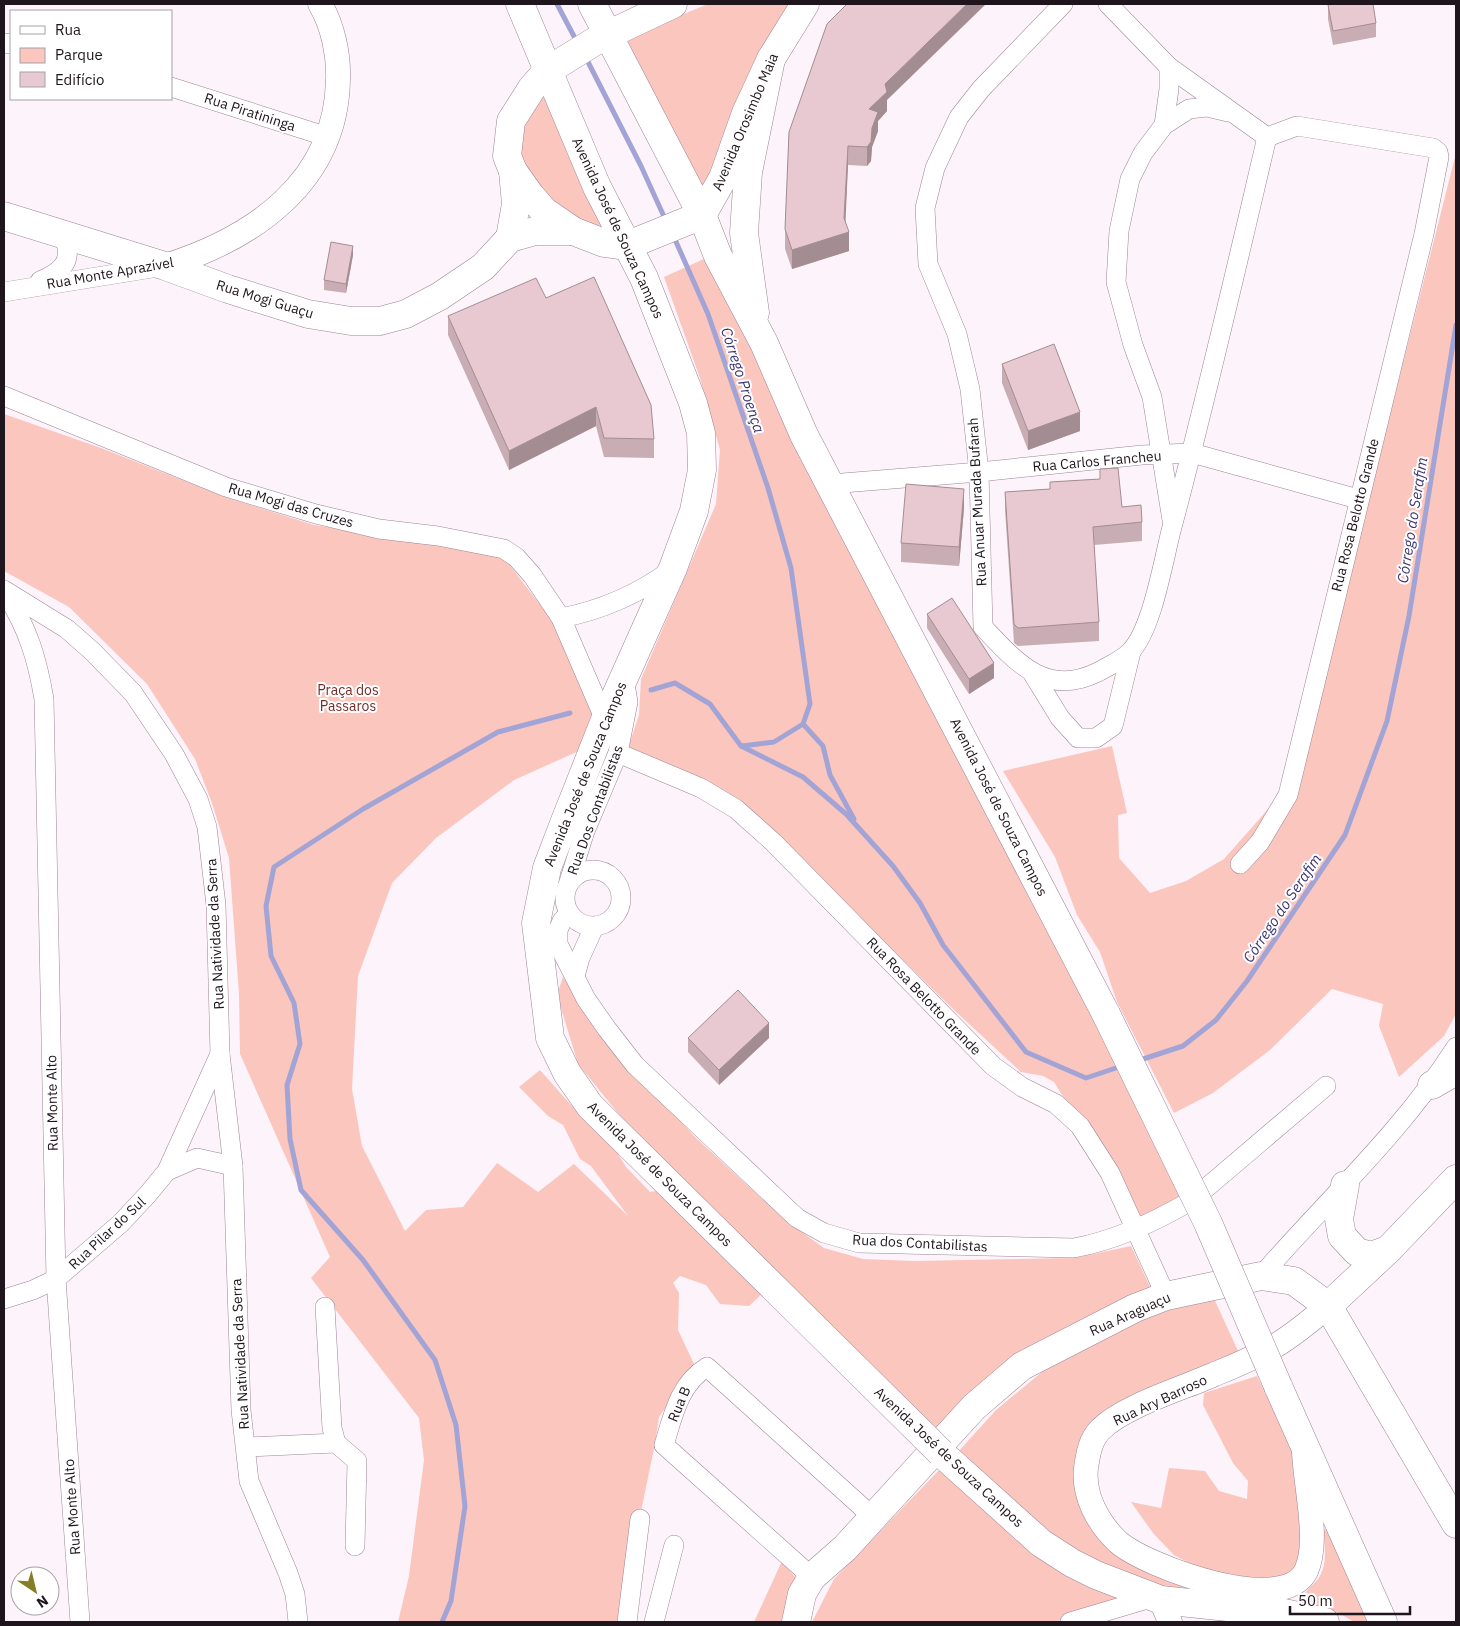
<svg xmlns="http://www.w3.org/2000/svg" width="1460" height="1626" font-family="'IBM Plex Sans',sans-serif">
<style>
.green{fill:#fbc6be}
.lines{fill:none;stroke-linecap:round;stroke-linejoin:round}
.stream{stroke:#a3a4d6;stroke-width:5}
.minor-casing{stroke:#9c8596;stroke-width:20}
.tertiary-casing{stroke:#9c8596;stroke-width:25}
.secondary-casing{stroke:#9c8596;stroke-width:29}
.primary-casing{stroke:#9c8596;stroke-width:29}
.trunk-casing{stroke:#9c8596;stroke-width:29}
.minor{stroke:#fff;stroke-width:19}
.tertiary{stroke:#fff;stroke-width:24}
.secondary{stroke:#fff;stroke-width:28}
.primary{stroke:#fff;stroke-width:28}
.trunk{stroke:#fff;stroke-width:28}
.trunk-bridge-casing{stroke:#9c8596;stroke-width:29;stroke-linecap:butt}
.trunk-bridge{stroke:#fff;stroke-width:28}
.wall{fill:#c8adb4}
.shaded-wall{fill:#a38d92}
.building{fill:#e9c9d1;stroke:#a38d92}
.labels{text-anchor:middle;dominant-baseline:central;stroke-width:4;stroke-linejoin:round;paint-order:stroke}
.street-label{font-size:14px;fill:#1f161d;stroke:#fff}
.park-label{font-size:14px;fill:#742c27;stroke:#fff}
.water-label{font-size:15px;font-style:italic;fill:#3b3674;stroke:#fff}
</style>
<rect width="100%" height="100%" fill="#fdf3fa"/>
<g class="green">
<path d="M 708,4 L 797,4 L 702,196 L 626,38 Z"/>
<path d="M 547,87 L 612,232 L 580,226 L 542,196 L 522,171 L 520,143 L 528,110 Z"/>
<path d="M 1456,153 L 1456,1014 L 1444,1036 L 1399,1077 L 1379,1026 L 1383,1004 L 1332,989 L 1270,1050 L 1213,1093 L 1174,1113 L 1117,1002 L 1100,952 L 1077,915 L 1055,857 L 1003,771 L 1112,746 L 1127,813 L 1118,815 L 1119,858 L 1150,893 L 1186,881 L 1224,859 L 1275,801 L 1295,791 Z"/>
<path d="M 706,258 L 1192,1200 L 1136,1229 L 1110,1173 L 1054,1082 L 1043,1076 L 1021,1072 L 955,1011 L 758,818 L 628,748 L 639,715 L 641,679 L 716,504 L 720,450 L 700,378 L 664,277 Z"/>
<path d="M 4,414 L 101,448 L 225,497 L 314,525 L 501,554 L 555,624 L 594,707 L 581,750 L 514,780 L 436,838 L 392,883 L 358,976 L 352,1089 L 362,1146 L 405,1231 L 426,1210 L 463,1207 L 497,1163 L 538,1192 L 574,1164 L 628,1216 L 591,1166 L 580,1159 L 563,1125 L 548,1116 L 519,1087 L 540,1070 L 571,1105 L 606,1135 L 626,1167 L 650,1192 L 662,1190 L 765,1291 L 749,1306 L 720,1304 L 706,1285 L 680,1276 L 673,1283 L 679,1293 L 678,1330 L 695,1366 L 659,1417 L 655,1444 L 618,1622 L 398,1622 L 409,1576 L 424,1460 L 419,1418 L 311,1278 L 330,1257 L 240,1054 L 239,994 L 229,858 L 212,803 L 195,759 L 147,684 L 69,607 L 4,571 Z"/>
<path d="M 563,977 L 611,1046 L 696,1138 L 784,1219 L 824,1248 L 863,1259 L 914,1261 L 1075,1258 L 1131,1246 L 1152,1291 L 937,1433 L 630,1128 L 578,1064 L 557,995 Z"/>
<path d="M 1211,1292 L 1239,1353 L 1114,1405 L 1076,1469 L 1086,1510 L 1187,1580 L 1185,1588 L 1155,1586 L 1127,1578 L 1062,1544 L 957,1453 L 996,1410 L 1042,1372 L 1151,1315 Z"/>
<path d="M 1257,1376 L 1293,1450 L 1300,1491 L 1301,1572 L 1280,1583 L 1200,1569 L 1174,1555 L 1153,1533 L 1131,1502 L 1161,1508 L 1169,1468 L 1205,1471 L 1219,1491 L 1247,1499 L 1248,1481 L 1233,1463 L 1203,1405 L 1204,1393 Z"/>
<path d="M 944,1465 L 1133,1599 L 1055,1622 L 812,1622 L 834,1579 Z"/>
<path d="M 1329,1527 L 1375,1622 L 1354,1622 L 1339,1613 L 1305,1601 L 1302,1598 C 1306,1590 1312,1586 1318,1579 C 1328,1566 1325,1546 1323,1531 Z"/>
<path d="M 782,1561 L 800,1583 L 792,1622 L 754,1622 Z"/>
</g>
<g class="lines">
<g class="stream">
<path d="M 557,4 L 577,42"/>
<path d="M 585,56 L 641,166 L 666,221"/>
<path d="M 673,235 L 708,314 L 768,488 L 791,568 L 810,704 L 803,724 L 774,742 L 742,746"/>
<path d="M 651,690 L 675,683 L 710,704 L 741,746 L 803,777 L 846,814 L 893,866 L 920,903 L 943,945 L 1026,1052 L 1086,1078 L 1122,1066"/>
<path d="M 803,724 L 823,746 L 830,775 L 854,819"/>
<path d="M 1137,1061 L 1183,1046 L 1216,1020 L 1247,981 L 1345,835 L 1387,721 L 1409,616 L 1456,325"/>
<path d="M 442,1622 L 451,1601 L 465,1506 L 456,1425 L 435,1360 L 363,1260 L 301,1190 L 290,1139 L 287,1085 L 300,1044 L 294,1003 L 271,956 L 266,906 L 274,867 L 363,809 L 498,732 L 570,713"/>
</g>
<g class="minor-casing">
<g id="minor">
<path d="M 1063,4 L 981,89 L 959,117 L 935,168 L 925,208 L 928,264 L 957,334 L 970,389 L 979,472 L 983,627 C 1016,662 1046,698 1098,672 C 1108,666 1121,661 1130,652 C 1152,630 1163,562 1171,531 C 1206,400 1236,269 1267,137"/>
<path d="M 1108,4 L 1169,67 L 1267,137 L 1297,126 L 1433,148 L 1438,152 L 1439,157 L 1424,234 L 1288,795 L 1260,842 L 1240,864"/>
<path d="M 4,43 L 11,44"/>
<path d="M 171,87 L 328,137"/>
<path d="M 1164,125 L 1169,89 L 1169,67"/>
<path d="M 40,281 C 64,271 74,260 63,234"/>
<path d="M 4,292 L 158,267"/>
<path d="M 4,396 L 226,487 L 316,514 L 379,529 L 438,536 L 504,549 L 516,557 L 532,575 L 561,618 L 605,720"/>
<path d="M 830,484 L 979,472 L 1142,455 L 1192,453 L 1358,499"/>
<path d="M 1172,520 L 1152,397 L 1133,345 L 1116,282 L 1119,231 L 1130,179 L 1143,153 L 1164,125 L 1189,109 L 1207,107 L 1228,112"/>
<path d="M 4,590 L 67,629 L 92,651 L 133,693 L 174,754 L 198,799 L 207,827 L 216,905 L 220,1054 L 233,1166 L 241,1410 L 249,1481 L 288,1573 L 295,1594 L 298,1622"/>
<path d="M 6,594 C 28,629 37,658 44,699 L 56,1279 L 80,1622"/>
<path d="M 561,618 C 602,610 637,595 671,570"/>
<path d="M 1033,674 L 1060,718 L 1078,738 L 1096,738 L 1113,726 L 1131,652"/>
<path d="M 618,753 L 701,788 L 736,809 L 773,842 L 993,1066 L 1022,1087 L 1056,1104 L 1080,1126 L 1110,1173 L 1166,1296"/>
<circle cx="593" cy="898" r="28"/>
<path d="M 568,885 L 585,831 L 618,753 L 628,702 L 624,678"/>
<path d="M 569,913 L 562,921 L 558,930 L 558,944 L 586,999 L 607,1029 L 635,1065 L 797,1218 L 824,1233 L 859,1243 L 1074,1248 C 1117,1240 1155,1222 1192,1200 L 1326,1086"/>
<path d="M 575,976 L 580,958 L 594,927"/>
<path d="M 167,1171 L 197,1158 L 233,1166"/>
<path d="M 1261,1276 C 1327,1200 1402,1132 1456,1047"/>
<path d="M 4,1299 L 33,1290 L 56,1279 L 121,1223 L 148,1194 L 167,1171 L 220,1054"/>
<path d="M 325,1307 L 332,1428 L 336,1443 L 357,1461 L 355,1546"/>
<path d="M 246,1447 L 336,1443"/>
<path d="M 812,1577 L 664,1445 C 673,1416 679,1384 707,1367 L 873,1517"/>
<path d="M 627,1622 L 640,1519"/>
<path d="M 654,1622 L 674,1545"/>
<path d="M 1070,1622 L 1151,1598"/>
</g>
</g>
<g class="tertiary-casing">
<g id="tertiary">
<path d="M 165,266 C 254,238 336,182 338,80 C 339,55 333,26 320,4"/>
<path d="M 1304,1451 C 1305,1485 1320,1542 1306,1571 C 1283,1617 1147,1567 1118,1542 C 1098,1523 1083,1496 1086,1468 C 1088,1455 1090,1440 1100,1430 C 1123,1406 1184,1388 1215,1374 C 1235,1366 1255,1357 1273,1347 C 1293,1336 1311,1320 1328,1306"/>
<path d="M 1161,1600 L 1170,1622"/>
</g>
</g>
<g class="secondary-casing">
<g id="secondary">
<path d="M 4,216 L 165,266 L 228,289 L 308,314 L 351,321 L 380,321 L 406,314 L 440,296 L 483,267 L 510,238 L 535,231 L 573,231"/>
<path d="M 510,238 L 516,204 L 513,171"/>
<path d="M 1432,1085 L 1456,1071"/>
<path d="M 1345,1185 L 1339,1219 L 1342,1236 L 1357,1252 L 1371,1256 L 1388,1250"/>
<path d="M 1328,1306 L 1388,1250 L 1456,1179"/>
<path d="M 796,1622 L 802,1594 L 812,1577 L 845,1548 L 974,1407 L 1022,1366 L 1135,1308 L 1166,1296 L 1261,1276 L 1294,1281 L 1328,1306 L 1456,1524"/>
</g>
</g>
<g class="primary-casing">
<path id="primary" d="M 673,4 L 597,40 L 547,71 L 532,88 L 511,121 L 507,156 L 513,171 L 530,195 L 544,211 L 573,231 L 604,243 L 626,246 L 702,215 L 723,178 L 746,113 L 771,59 L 805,4"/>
</g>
<g class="trunk-casing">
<g id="trunk">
<path d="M 520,4 L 597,187 L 644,278 L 693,403 L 701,433 L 702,470 L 694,511 L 673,568 L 605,720 L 565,821 L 547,868 L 536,923 L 550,1038 L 567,1073 L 590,1106 L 925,1437"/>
<path d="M 592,4 L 702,215 L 718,256 L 764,343 L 804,435 L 1106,1014"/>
<path d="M 755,313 L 744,233 L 748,172 L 771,59"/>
<path d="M 1278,1386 L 1383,1622"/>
<path d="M 941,1453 L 1041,1543 L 1072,1563 L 1096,1575 L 1161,1600 L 1284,1613 L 1325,1622"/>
</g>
</g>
<use href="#minor" class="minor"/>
<use href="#tertiary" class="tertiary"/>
<use href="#secondary" class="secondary"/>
<use href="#primary" class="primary"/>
<use href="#trunk" class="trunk"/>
<g class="trunk-bridge-casing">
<g id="trunk-bridge">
<path d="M 1106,1014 L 1208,1223 L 1278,1386"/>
<path d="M 925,1437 L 941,1453"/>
</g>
</g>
<use href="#trunk-bridge" class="trunk-bridge"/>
</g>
<g class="wall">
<path d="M 1328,5 L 1376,23 L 1376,37 L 1333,45 L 1328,19 Z"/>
<path d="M 887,100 L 887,111 L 878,121 L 878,131 L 872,147 L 871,161 L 867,166 L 848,165 L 845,220 L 849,251 L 792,269 L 785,249 L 785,229 L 789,132 Z"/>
<path d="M 353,255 L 346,293 L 324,290 L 324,280 Z"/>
<path d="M 546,298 L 654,439 L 654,458 L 604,457 L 596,426 L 509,470 L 448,335 L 448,316 Z"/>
<path d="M 1002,364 L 1080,431 L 1028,450 L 1002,383 Z"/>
<path d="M 1100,469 L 1122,507 L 1142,522 L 1142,541 L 1094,545 L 1099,622 L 1099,641 L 1018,646 L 1014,643 L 1005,510 L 1005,492 L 1050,489 L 1050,482 L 1100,479 Z"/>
<path d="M 964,508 L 959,566 L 901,562 L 901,543 Z"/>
<path d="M 927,614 L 994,678 L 969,694 L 927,628 Z"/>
<path d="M 688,1038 L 769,1038 L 719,1085 L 688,1052 Z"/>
</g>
<g class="shaded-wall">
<path d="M 967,4 L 986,4 L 887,100 L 887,111 L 878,121 L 878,131 L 872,147 L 871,161 L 867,166 L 867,147 L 869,109 L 885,84 Z"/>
<path d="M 848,146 L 848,165 L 845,233 L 849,232 L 849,251 L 792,269 L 792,250 L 844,218 Z"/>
<path d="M 353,246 L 353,255 L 346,293 L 346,284 Z"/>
<path d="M 596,407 L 596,426 L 509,470 L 509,451 Z"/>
<path d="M 1080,412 L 1080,431 L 1028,450 L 1028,431 Z"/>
<path d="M 964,489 L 964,508 L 959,566 L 959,547 Z"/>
<path d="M 994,663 L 994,678 L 969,694 L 969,679 Z"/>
<path d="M 769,1023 L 769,1038 L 719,1085 L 719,1070 Z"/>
</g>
<g class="building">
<path d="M 847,4 L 967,4 L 885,84 L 887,92 L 869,109 L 878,112 L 872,128 L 871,142 L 867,147 L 848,146 L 844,218 L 849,232 L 792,250 L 785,229 L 789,132 L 827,24 Z"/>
<path d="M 1333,4 L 1373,4 L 1376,23 L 1333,31 L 1328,5 Z"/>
<path d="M 331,242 L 353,246 L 346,284 L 324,280 Z"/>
<path d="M 594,277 L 651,405 L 654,439 L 604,438 L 596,407 L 509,451 L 448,316 L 536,278 L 546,298 Z"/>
<path d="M 1054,344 L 1080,412 L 1028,431 L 1002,364 Z"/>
<path d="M 1118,468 L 1122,507 L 1141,505 L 1142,522 L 1093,527 L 1099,622 L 1018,628 L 1014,624 L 1005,492 L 1050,489 L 1050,482 L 1100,479 L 1100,469 Z"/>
<path d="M 906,484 L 964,489 L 959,547 L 901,543 Z"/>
<path d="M 952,598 L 994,663 L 969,679 L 927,614 Z"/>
<path d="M 738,990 L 769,1023 L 719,1070 L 688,1038 Z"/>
</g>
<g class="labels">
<g class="street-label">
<text transform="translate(250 112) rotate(18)">Rua Piratininga</text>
<text transform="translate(745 122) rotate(-67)">Avenida Orosimbo Maia</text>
<text transform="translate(618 228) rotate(65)">Avenida José de Souza Campos</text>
<text transform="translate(110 273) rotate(-10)">Rua Monte Aprazível</text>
<text transform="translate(265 299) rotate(17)">Rua Mogi Guaçu</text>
<text transform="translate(1097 461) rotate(-5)">Rua Carlos Francheu</text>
<text transform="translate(977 502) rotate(-93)">Rua Anuar Murada Bufarah</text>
<text transform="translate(291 505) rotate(16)">Rua Mogi das Cruzes</text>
<text transform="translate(1355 515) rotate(-76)">Rua Rosa Belotto Grande</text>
<text transform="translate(585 774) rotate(-68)">Avenida José de Souza Campos</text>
<text transform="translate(999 807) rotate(63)">Avenida José de Souza Campos</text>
<text transform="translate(595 810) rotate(-70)">Rua Dos Contabilistas</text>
<text transform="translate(215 934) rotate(-93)">Rua Natividade da Serra</text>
<text transform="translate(924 996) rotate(46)">Rua Rosa Belotto Grande</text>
<text transform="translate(52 1103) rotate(-91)">Rua Monte Alto</text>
<text transform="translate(660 1174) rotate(45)">Avenida José de Souza Campos</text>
<text transform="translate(107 1233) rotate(-43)">Rua Pilar do Sul</text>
<text transform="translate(920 1243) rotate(3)">Rua dos Contabilistas</text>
<text transform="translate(1130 1314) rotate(-24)">Rua Araguaçu</text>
<text transform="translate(240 1354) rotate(-93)">Rua Natividade da Serra</text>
<text transform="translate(1160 1400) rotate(-25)">Rua Ary Barroso</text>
<text transform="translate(679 1404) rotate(-67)">Rua B</text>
<text transform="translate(949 1457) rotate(43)">Avenida José de Souza Campos</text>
<text transform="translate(72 1507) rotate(-94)">Rua Monte Alto</text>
</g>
<g class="park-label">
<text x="348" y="690">Praça dos<tspan x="348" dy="16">Passaros</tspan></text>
</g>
<g class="water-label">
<text transform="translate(743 380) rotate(72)">Córrego Proença</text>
<text transform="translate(1412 520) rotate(-81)">Córrego do Serafim</text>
<text transform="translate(1282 908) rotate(-56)">Córrego do Serafim</text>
</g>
</g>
<rect width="1460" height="1626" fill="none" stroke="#1f161d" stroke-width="10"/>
<rect x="10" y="10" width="162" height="90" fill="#ffffff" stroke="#a5a2a5"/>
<rect x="20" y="26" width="25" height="8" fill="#ffffff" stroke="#a5a2a5"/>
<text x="55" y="35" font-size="15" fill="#1f161d">Rua</text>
<rect x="20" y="48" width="25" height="15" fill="#fbc6be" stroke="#a5a2a5"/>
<text x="55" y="60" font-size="15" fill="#1f161d">Parque</text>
<rect x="20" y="72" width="25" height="15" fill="#e9c9d1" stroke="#a5a2a5"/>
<text x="55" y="85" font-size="15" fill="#1f161d">Edifício</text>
<g transform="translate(35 1591) rotate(145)"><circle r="24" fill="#ffffff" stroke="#a5a2a5"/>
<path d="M0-4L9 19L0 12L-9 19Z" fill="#867e25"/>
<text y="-8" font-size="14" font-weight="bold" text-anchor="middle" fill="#1f161d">N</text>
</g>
<path d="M1290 1606v8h120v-8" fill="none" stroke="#1f161d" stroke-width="2.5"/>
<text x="1298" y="1606" font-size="15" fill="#1f161d" stroke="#ffffff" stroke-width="4" paint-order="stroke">50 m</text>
</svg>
